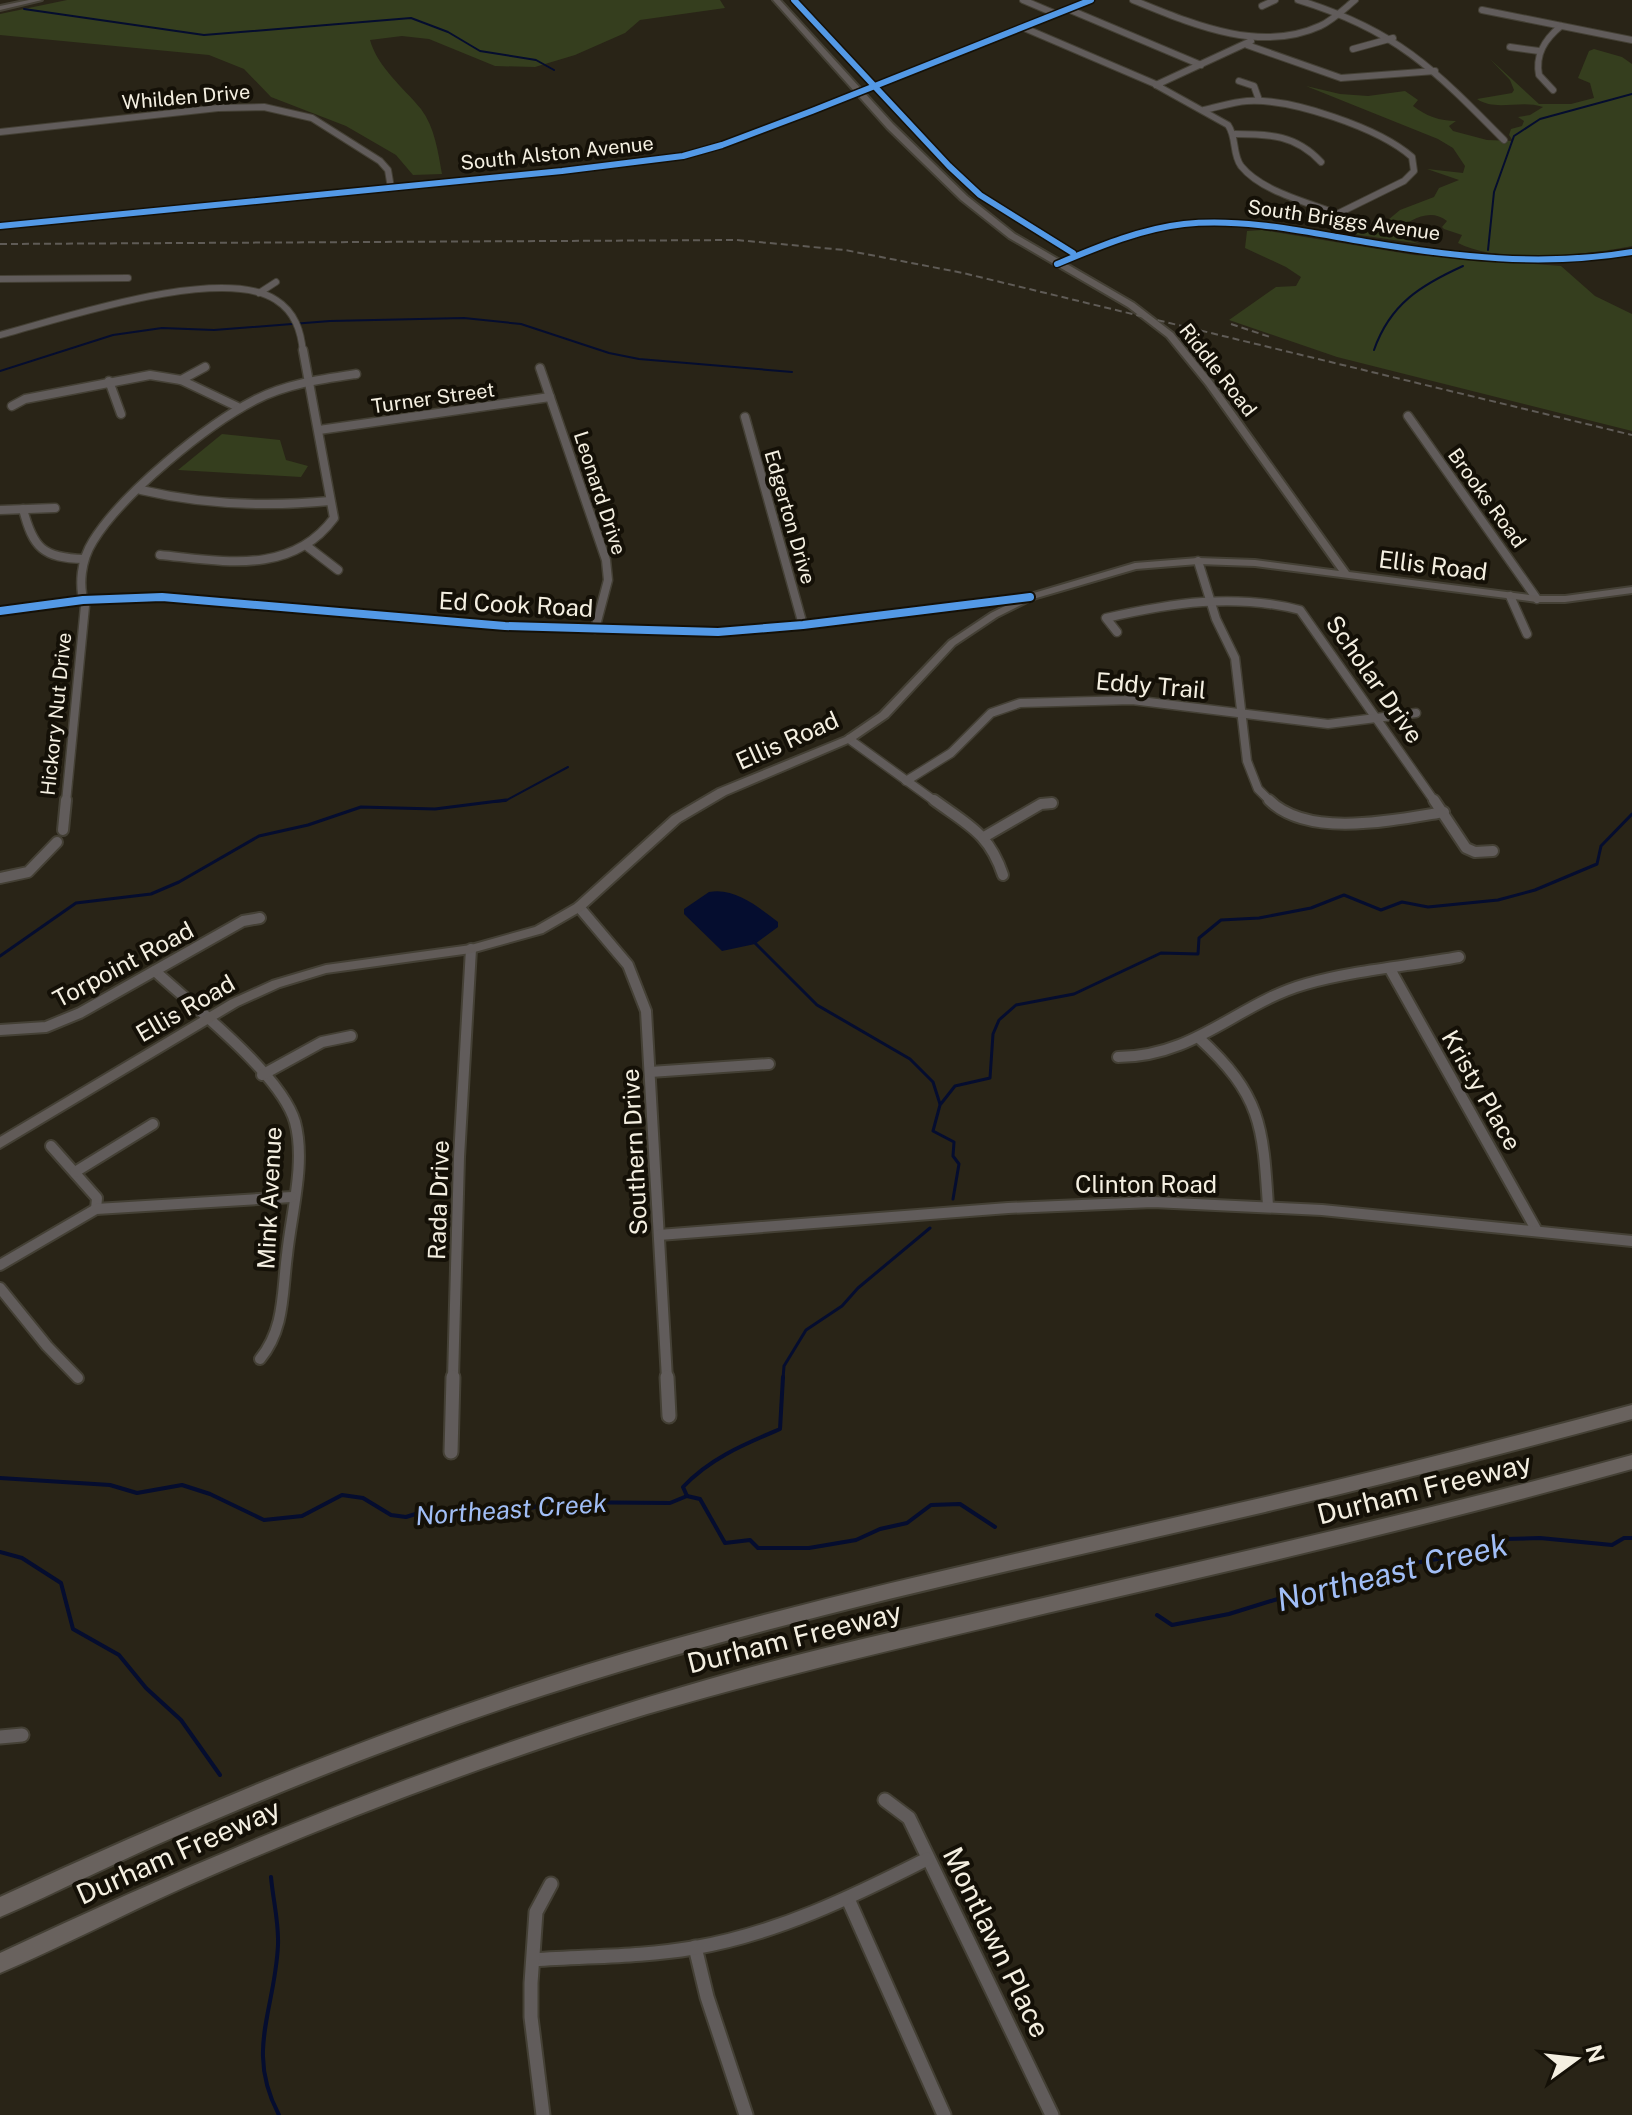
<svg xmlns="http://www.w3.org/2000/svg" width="1632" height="2115" font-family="'Public Sans',sans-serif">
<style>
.green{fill:#353e1e}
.water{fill:#050d2f}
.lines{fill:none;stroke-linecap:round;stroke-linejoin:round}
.stream-far2{stroke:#050d2f;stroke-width:2}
.stream-far1{stroke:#050d2f;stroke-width:3}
.stream{stroke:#050d2f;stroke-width:4}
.minor-far3-casing{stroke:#444035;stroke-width:8}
.minor-far2-casing{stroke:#444035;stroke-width:11}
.minor-far1-casing{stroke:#444035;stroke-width:14}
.minor-casing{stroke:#444035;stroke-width:17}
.major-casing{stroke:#444035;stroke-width:4}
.highway-casing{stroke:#444035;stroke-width:4}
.minor-far3{stroke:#615c5b;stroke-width:6}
.minor-far2{stroke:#615c5b;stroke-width:8}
.minor-far1{stroke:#615c5b;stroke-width:10}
.minor{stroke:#615c5b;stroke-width:13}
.major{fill:#615b58;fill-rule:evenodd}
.highway{fill:#69625e;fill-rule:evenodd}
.rail{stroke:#5f5b56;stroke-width:2;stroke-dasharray:7 4;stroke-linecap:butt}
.cycleway-far1-casing{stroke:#141007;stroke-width:9}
.cycleway-casing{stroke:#141007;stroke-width:12}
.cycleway-far1{stroke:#5399e6;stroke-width:6}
.cycleway{stroke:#5399e6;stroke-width:8}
.labels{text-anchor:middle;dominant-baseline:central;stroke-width:8;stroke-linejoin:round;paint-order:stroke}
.far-street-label{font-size:20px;fill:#f4efe1;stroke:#141007}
.street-label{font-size:24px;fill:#f4efe1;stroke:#141007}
.water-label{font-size:26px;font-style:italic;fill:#a1bef6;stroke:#141007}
.near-street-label{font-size:28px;fill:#f4efe1;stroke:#141007}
.near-water-label{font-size:32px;font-style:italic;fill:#a1bef6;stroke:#141007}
</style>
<rect width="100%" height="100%" fill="#292417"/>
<g class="green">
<path d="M 67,0 L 720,0 L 725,8 L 640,20 L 625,33 L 575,55 L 535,67 L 495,66 L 429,39 L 402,36 L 370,40 C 378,68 403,87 421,109 C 435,128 438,152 442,174 L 413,175 L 396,155 L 346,126 L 271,97 L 244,69 L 209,55 L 0,35 L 0,14 Z"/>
<path d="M 1594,49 L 1622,57 L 1632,64 L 1632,246 C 1589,255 1498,264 1458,243 L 1462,235 L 1444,229 L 1442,227 L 1447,221 C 1430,207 1409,220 1395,232 L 1395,236 L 1421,244 L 1339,232 L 1355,232 L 1382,225 L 1400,210 L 1434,197 L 1439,188 L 1459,180 L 1427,169 L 1463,173 L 1465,166 L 1453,148 L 1438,139 L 1306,86 L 1340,94 L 1368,96 L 1405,91 L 1418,100 L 1413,106 C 1426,116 1440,121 1456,121 L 1449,126 L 1453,131 L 1487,140 L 1513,141 L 1509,135 L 1511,129 L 1522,126 L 1524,121 L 1518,117 L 1530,115 L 1543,107 C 1521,99 1496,112 1477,99 L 1512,93 L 1514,90 L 1510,80 L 1490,59 L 1539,104 L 1571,104 L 1594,98 L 1590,83 L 1578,78 L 1589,51 Z"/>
<path d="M 1262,230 L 1414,255 L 1561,266 L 1595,296 L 1632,314 L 1632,431 L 1337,357 L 1229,320 L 1276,287 L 1296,286 L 1301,277 L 1286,267 L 1245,248 L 1247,231 Z"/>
<path d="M 222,434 L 280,440 L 286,460 L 308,466 L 301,477 L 178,470 Z"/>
</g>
<path class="water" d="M 709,892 C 735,887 758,907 778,922 L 778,927 L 755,944 L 722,951 L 684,914 L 684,909 Z"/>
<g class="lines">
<g class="stream-far2">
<path d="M 24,9 L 204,35 L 411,18 L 448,32 L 480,51 L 536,60 L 554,70"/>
<path d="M 1488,250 L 1494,192 L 1514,136 L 1540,119 L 1632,94"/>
<path d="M 1374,350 C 1390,304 1421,285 1463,266"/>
<path d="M 0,371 L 113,335 L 162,328 L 214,330 L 330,321 L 464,318 L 521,324 L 609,353 L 639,359 L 792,372"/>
<path d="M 492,802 L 505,801 L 568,767"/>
</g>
<g class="stream-far1">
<path d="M 754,942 L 817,1005 L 910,1059 L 933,1082 L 940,1104"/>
<path d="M 0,956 L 76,903 L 151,894 L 179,882 L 259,836 L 308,825 L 361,807 L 435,809 L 506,800"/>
<path d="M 953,1199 L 959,1164 L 953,1156 L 954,1142 L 933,1131 L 940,1105 L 955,1086 L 990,1078 L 993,1034 L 999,1020 L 1016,1005 L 1074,994 L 1161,953 L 1198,954 L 1199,938 L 1221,920 L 1259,918 L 1311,908 L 1344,895 L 1381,910 L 1402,902 L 1428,907 L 1498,900 L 1535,890 L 1597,864 L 1601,846 L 1632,814"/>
<path d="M 783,1379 L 784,1366 L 806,1330 L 842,1306 L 858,1288 L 930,1228"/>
</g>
<g class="stream">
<path d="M 0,1478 L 110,1485 L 137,1493 L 182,1485 L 210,1494 L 264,1520 L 302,1516 L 342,1495 L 363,1498 L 391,1515 L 406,1517 L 422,1512 L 517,1512 L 551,1502 L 670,1503 L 687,1496 L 700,1499 L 725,1543 L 750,1540 L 758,1548 L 809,1548 L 856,1540 L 880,1529 L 907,1523 L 931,1505 L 960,1504 L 995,1527"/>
<path d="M 687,1496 L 683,1487 C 710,1458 745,1444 780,1429 L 783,1377"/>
<path d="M 0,1552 L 22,1558 L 61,1583 L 73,1629 L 119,1655 L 146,1688 L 181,1720 L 220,1775"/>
<path d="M 1157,1615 L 1172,1625 L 1229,1614 L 1313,1588 L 1325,1588 L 1338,1582 L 1354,1584 L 1404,1565 L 1470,1553 L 1505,1539 L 1540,1538 L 1612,1545 L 1624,1538 L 1632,1538"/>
<path d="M 271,1877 C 273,1900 279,1922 278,1945 C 275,2011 245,2051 279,2115"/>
</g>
<g class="minor-far3-casing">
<g id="minor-far3">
<path d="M 1023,0 L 1056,14"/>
<path d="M 1133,0 C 1190,23 1259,54 1320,26 C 1333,20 1344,9 1355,0"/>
<path d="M 1298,0 C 1396,30 1434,69 1504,140"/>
<path d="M 1262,6 L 1275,0"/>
<path d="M 1068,9 L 1201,65"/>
<path d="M 1482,10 L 1632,40"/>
<path d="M 1022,27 L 1160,86"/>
<path d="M 1247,45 L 1341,78 L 1435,71"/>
<path d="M 1510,47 L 1539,51"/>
<path d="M 1353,49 L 1393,38"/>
<path d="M 1239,81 L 1254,86 L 1259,100"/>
<path d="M 1156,85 L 1228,125 C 1237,138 1232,154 1241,166 C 1262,192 1308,202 1337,214 L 1404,181 L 1414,171 L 1412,157 C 1379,128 1291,98 1247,101 C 1233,102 1218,107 1204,110"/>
<path d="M 1156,85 L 1251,41"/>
<path d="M 1553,90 L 1539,75 C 1535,54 1545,39 1561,26"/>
<path d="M 0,132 L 218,108 L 264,107 L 312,118 L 380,161 L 388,170 L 391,188"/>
<path d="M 1235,134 C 1270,134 1296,135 1321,162"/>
<path d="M 0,226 L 562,171 L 683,156 L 722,145 L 812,111 L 1091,0"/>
<path d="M 1057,264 C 1098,247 1140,229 1184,224 C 1245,218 1306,232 1366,242 C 1455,257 1542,267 1632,252"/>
<path d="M 0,279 L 128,278"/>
<path d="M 259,293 L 276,282"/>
<path d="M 0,335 C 61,319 222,264 276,300 C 295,312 301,331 303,352"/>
</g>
</g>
<g class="minor-far2-casing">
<g id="minor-far2">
<path d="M 540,368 L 606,560 L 608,580 L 595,629"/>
<path d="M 181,380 L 205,367"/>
<path d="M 109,381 L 121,414"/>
<path d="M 12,406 L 25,399 L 150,375 L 181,380 L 240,408"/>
<path d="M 1408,416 L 1537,599"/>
<path d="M 745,417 L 803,625"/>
<path d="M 319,430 L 550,397"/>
<path d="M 141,490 C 204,505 266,507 330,501"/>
<path d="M 23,509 C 33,548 43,558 84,559"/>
<path d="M 0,510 L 55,508"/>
<path d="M 308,547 L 338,570"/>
<path d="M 160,555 C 223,561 291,576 334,518 L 303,350"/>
<path d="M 1198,561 L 1216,619 L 1235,658 L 1247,761 L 1258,789 L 1271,802"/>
<path d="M 1510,596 L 1527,634"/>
<path d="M 0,611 L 83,600 L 162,597 L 505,626 L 718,632 L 803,625 L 1030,597"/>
<path d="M 1117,632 L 1106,618 C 1171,603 1234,593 1300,610 L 1435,802"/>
<path d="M 849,739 L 936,802"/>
<path d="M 906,781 L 951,753 L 991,713 L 1020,703 L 1132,700 L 1328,724 L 1416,713"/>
<path d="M 66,802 L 85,606 C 78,585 81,560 93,541 C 122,494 206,425 255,400 C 286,384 322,379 356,374"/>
</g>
</g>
<g class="minor-far1-casing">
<g id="minor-far1">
<path d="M 934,800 C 968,825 989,833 1003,875"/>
<path d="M 1269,800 C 1308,839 1395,820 1444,812"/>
<path d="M 1434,800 L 1466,848 L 1475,852 L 1493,851"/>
<path d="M 63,830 L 66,800"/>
<path d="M 984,837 L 1041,804 L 1052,803"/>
<path d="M 0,878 L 28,872 L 57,842"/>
<path d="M 579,907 L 628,965 L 646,1011 L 667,1379"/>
<path d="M 1390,969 L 1537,1231"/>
<path d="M 155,971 C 193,1006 281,1074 295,1122 C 306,1163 291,1214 287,1255 C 282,1292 285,1329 260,1359"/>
<path d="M 0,1030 L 46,1027 L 80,1013 L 243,921 L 260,918"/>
<path d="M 1199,1038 C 1261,1095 1263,1125 1268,1206"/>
<path d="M 1118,1057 C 1195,1057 1238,1003 1306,984 C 1355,970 1409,966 1459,957"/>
<path d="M 650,1072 L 769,1064"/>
<path d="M 262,1075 L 322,1042 L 351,1036"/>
<path d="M 51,1146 L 97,1198 L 96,1209"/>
<path d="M 75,1172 L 153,1124"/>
<path d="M 659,1235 L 1008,1208 L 1153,1202 L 1322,1210 L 1632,1241"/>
<path d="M 0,1265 L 96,1209 L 292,1197"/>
<path d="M 0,1288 L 47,1346 L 78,1378"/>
<path d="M 453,1379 L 459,1157 L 471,949"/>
</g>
</g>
<g class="minor-casing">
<g id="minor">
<path d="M 667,1377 L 669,1416"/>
<path d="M 451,1452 L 453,1377"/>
<path d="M 0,1737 L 22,1735"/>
<path d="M 885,1800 L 909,1818 L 1052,2115"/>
<path d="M 848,1899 L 944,2115"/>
<path d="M 695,1947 L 707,1997 L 746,2115"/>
<path d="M 534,1960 C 587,1956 641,1957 693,1948 C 776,1934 852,1897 927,1859"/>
<path d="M 543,2115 L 531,2017 L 531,1983 L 536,1912 L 551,1884"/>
</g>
</g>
<g class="major-casing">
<g id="major">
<path d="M 29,0 L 42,0 L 0,10 L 0,6 Z"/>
<path d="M 773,0 L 780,0 L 893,124 L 967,196 L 1015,234 L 1134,303 L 1173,333 L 1212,381 L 1349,572 L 1537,596 L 1565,596 L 1632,587 L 1632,593 L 1565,602 L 1537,602 L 1255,566 L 1198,564 L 1136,569 L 1033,599 L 997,617 L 955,645 L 888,717 L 853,741 L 726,795 L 680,822 L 583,910 L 543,933 L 471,953 L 326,973 L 280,987 L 238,1006 L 0,1148 L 0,1137 L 230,1000 L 272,981 L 326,965 L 471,945 L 535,927 L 575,904 L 672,816 L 718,789 L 845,737 L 880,713 L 949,641 L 991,613 L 1027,595 L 1135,563 L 1198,558 L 1255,560 L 1339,571 L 1206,385 L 1167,337 L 1128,307 L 1009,238 L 961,200 L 887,128 Z"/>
</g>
</g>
<g class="highway-casing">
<g id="highway">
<path d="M 1632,1405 L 1632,1419 C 1510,1452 1388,1483 1265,1512 C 1037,1565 806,1613 582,1683 C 442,1726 306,1780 172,1838 C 114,1863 58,1892 0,1917 L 0,1897 C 216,1797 436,1706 664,1642 C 866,1585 1070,1542 1274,1495 C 1394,1467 1513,1437 1632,1405 Z"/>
<path d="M 1632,1455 L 1632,1469 C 1438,1523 1243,1568 1047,1613 C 913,1645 779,1675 647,1714 C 490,1762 337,1820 187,1886 C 124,1914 63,1946 0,1973 L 0,1953 C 239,1840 483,1742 738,1671 C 837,1643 938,1622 1039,1599 C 1237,1553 1436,1509 1632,1455 Z"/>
</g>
</g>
<use href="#minor-far3" class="minor-far3"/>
<use href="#minor-far2" class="minor-far2"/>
<use href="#minor-far1" class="minor-far1"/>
<use href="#minor" class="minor"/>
<use href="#major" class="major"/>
<use href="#highway" class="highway"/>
<g class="rail">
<path d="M 0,244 L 736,240 L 845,250 L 963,273 L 1632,435"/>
<path d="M 1231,324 L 1270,337"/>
</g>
<g class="cycleway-far1-casing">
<g id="cycleway-far1">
<path d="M 794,0 L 949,166 L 980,195 L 1073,253"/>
<path d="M 0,226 L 562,171 L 683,156 L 722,145 L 812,111 L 1091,0"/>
<path d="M 1057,264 C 1098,247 1140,229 1184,224 C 1245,218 1306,232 1366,242 C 1455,257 1542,267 1632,252"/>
</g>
</g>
<g class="cycleway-casing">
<path id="cycleway" d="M 0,611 L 83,600 L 162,597 L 505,626 L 718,632 L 803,625 L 1030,597"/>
</g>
<use href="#cycleway-far1" class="cycleway-far1"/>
<use href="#cycleway" class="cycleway"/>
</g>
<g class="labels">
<g class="far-street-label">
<text transform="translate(186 97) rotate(-5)">Whilden Drive</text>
<text transform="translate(557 153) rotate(-6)">South Alston Avenue</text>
<text transform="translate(1344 220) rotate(8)">South Briggs Avenue</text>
<text transform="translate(1218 370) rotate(52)">Riddle Road</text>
<text transform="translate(433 398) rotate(-8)">Turner Street</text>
<text transform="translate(600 493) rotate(72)">Leonard Drive</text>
<text transform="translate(1487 498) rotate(54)">Brooks Road</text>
<text transform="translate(790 517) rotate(74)">Edgerton Drive</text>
<text transform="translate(56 714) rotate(-84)">Hickory Nut Drive</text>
</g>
<g class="street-label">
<text transform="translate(1433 565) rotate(7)">Ellis Road</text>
<text transform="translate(516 604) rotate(3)">Ed Cook Road</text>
<text transform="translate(1375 679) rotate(55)">Scholar Drive</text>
<text transform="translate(1151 685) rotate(5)">Eddy Trail</text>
<text transform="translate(787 740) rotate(-24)">Ellis Road</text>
<text transform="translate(123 964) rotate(-28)">Torpoint Road</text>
<text transform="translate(185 1008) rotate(-30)">Ellis Road</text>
<text transform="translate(1482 1090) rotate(60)">Kristy Place</text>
<text transform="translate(634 1152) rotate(-93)">Southern Drive</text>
<text x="1146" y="1184">Clinton Road</text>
<text transform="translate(269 1198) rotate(-87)">Mink Avenue</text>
<text transform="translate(438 1200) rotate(-88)">Rada Drive</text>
</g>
<g class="water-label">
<text transform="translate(511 1509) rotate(-4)">Northeast Creek</text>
</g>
<g class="near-street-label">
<text transform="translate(1424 1488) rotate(-14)">Durham Freeway</text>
<text transform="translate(794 1637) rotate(-14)">Durham Freeway</text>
<text transform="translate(178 1851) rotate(-24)">Durham Freeway</text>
<text transform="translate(997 1942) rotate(64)">Montlawn Place</text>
</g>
<g class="near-water-label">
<text transform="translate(1392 1572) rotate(-14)">Northeast Creek</text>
</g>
</g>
<g transform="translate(1576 2059) rotate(75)" stroke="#141007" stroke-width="6" paint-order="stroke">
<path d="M0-6L14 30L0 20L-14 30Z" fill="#f4efe1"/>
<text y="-12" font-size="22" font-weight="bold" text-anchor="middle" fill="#f4efe1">N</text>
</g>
</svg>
